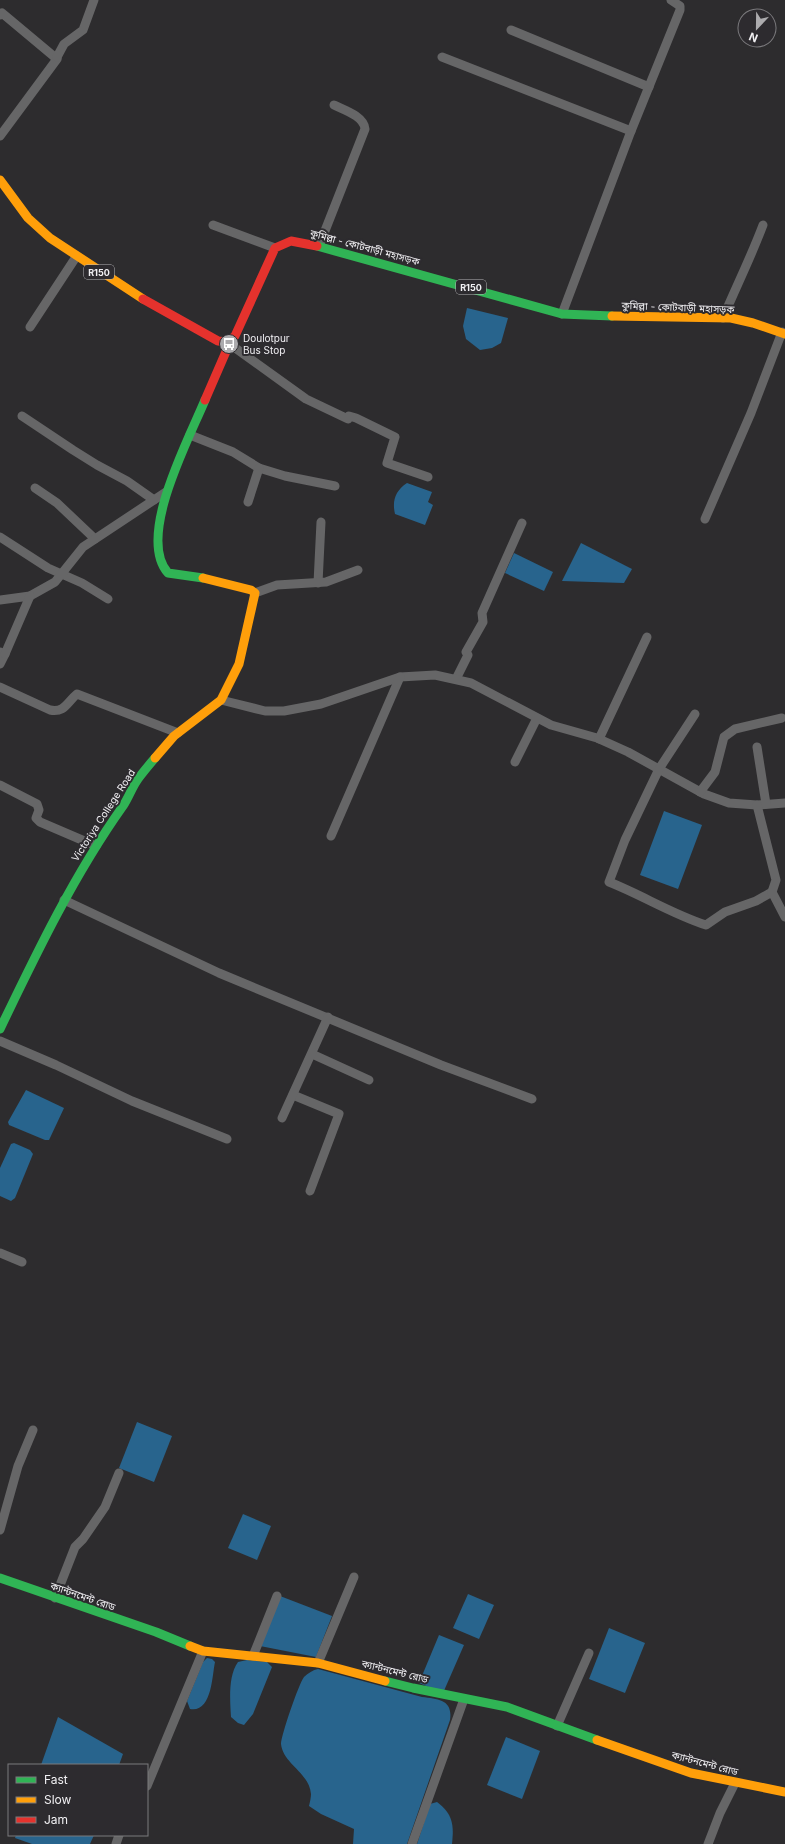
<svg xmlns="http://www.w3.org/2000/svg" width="785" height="1844" font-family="Inter,'Noto Sans Bengali',sans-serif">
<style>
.water{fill:#28648d}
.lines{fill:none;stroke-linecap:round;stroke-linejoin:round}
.street{stroke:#666667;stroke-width:9}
.fast{stroke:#30b455;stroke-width:9}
.slow{stroke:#ff9f0a;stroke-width:9}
.jam{stroke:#e5322d;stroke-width:9}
.labels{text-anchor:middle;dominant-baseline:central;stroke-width:4;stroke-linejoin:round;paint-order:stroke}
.shield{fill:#2d2b2f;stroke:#b6b5b8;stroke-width:1}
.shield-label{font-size:9px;font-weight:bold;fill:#f1f0f3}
.street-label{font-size:10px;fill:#f1f0f3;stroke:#2d2b2f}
.poi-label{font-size:10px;fill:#f1f0f3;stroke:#2d2b2f;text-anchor:start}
</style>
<rect width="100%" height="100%" fill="#2d2c2e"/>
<g class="water">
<path d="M 467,308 L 508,318 L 501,343 L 492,348 L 480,350 L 466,339 L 463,326 Z"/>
<path d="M 407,483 L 432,492 L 428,502 L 433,505 L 425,525 L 395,514 C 392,501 395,491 407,483 Z"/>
<path d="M 581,543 L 632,569 L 624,583 L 562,581 Z"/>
<path d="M 514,553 L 553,572 L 544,591 L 505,573 Z"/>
<path d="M 664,811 L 702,825 L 678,889 L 640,875 Z"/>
<path d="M 26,1090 L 64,1108 L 49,1140 L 45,1140 L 9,1125 L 8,1122 Z"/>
<path d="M 14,1143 L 30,1150 L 33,1154 L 15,1198 L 11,1201 L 0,1196 L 0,1168 L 11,1144 Z"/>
<path d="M 137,1422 L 172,1436 L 154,1482 L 119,1468 Z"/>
<path d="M 243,1514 L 271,1526 L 257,1560 L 228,1548 Z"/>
<path d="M 468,1594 L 494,1605 L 479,1639 L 453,1628 Z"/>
<path d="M 280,1596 L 332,1616 L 316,1657 L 260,1646 Z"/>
<path d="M 609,1628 L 645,1643 L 625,1693 L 589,1679 Z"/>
<path d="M 439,1635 L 464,1645 L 443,1693 L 419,1683 Z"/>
<path d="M 207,1658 L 212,1659 L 215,1662 C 212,1676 212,1713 190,1709 L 187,1701 L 203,1662 Z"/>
<path d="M 247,1660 L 267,1662 L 272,1667 L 253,1714 L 244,1725 L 238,1723 L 231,1717 C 230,1700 228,1676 238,1662 Z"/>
<path d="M 318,1669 L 422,1697 C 439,1699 453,1700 450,1720 L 407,1844 L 353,1844 L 354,1829 L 321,1814 L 309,1806 C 310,1802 311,1797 311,1794 C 309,1772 283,1764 281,1744 C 281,1736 299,1683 304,1677 C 308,1673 313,1670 318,1669 Z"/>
<path d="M 58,1717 L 123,1754 L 119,1765 L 41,1765 Z"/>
<path d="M 506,1737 L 540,1751 L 522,1799 L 487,1785 Z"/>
<path d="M 437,1802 C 453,1814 454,1825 452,1844 L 417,1844 L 430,1804 Z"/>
<path d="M 16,1835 L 94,1835 L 90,1844 L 32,1844 L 15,1838 Z"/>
</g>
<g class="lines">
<g class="street">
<path d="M 0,15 L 2,13 L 57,59 L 0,136"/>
<path d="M 511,30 L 649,87"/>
<path d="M 57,57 L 64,44 L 83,30 L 94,0"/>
<path d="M 442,57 L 631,131"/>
<path d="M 213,225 L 275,248"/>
<path d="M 319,246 L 365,129 C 364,116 344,110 334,105"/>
<path d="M 562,314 L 631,131 L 680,10 L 680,6 L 671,0"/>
<path d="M 723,318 C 736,287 751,257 763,225"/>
<path d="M 30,327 L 76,257"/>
<path d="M 227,342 L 306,399 L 348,419 L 349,416 L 356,418 L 395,437 L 387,463 L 428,477"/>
<path d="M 22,416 L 73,450 L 97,465 L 127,481 L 154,500"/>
<path d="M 190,435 L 233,452 L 259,468 L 285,476 L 335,486"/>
<path d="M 35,488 L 57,503 L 95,539"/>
<path d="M 248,502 L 259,468"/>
<path d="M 705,519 L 751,413 L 782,332"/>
<path d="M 0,537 L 48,568 L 82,583 L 108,599"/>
<path d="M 318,583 L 321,522"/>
<path d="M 255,593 L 277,585 L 326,582 L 358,570"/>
<path d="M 0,600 L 30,596 L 55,582 L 83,547 L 166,492"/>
<path d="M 0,652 L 5,654 L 0,664"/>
<path d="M 5,654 L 30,596"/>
<path d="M 456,679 L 468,655 L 466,652 L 483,622 L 482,613 L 522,523"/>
<path d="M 0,687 L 50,710 C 65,713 67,702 77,694 L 178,733"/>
<path d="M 221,700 L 265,711 L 284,711 L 321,704 L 400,677 L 435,675 L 471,683 L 551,725 L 597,738 L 628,752 L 704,794 L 729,803 L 757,805 L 785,803"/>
<path d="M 695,714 L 659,769 L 625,840 L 609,882 C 642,895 672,914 706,925 L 725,912 L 756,901 L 772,892"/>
<path d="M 599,739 L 647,637"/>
<path d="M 757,747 L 766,804"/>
<path d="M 515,762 L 537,718"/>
<path d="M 0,785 L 37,804 L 39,810 L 36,818 L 40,822 L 96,846"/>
<path d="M 700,792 L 715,772 L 724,737 L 735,729 L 782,718"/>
<path d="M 757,805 L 776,880 L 772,892 L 785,917"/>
<path d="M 331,836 L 400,677"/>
<path d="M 64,900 L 219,973 L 441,1065 L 532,1099"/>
<path d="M 0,1041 L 56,1065 L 132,1101 L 227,1139"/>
<path d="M 312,1054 L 369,1080"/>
<path d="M 293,1095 L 339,1114 L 310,1191"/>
<path d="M 282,1118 L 328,1017"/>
<path d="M 0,1253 L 22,1262"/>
<path d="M 0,1530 L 18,1466 L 33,1430"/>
<path d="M 55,1598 L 75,1547 L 83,1539 L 105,1507 L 119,1473"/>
<path d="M 253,1656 L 277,1596"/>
<path d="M 318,1663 L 354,1577"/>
<path d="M 557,1726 L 589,1653"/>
<path d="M 147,1786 L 203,1651"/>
<path d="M 116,1844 L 119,1835"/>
<path d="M 412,1844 L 464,1699"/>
<path d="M 708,1844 L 720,1813 L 735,1783"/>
</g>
<g class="fast">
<path d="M 317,246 L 562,314 L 612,316"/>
<path d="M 203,578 L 168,573 C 136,537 189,439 205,400"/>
<path d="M 0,1029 C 37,952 74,875 123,806 C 129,797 132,787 138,779 C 143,772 149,765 155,758"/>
<path d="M 0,1578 L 156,1632 L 190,1646"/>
<path d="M 385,1681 L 413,1688 L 507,1707 L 597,1740"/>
</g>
<g class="slow">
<path d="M 0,180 L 28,218 L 50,238 L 143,299"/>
<path d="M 612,316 L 731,318 L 753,323 L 785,334"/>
<path d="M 155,758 L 174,736 L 221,700 L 239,664 L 255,593 L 251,590 L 203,578"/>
<path d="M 190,1646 L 203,1651 L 318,1663 L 385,1681"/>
<path d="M 597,1740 L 691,1773 L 785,1792"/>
</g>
<g class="jam">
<path d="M 143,299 L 218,341 L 227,342 L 235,336 L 275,248 L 291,241 L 317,246"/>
<path d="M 205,400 L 228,347 L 227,342"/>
</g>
</g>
<defs>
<g id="bus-disc" transform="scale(1)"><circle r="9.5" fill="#acabae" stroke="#2d2b2f"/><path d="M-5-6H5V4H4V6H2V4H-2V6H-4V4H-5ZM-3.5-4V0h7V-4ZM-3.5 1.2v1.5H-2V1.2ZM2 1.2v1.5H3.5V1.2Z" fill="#fff"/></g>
</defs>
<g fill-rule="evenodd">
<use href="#bus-disc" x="229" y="344"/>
</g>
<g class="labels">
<g class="shield">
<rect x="84" y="265" width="30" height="14" rx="3"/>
<rect x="456" y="280" width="30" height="14" rx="3"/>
</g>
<g class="shield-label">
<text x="99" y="272">R150</text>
<text x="471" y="287">R150</text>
</g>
<g class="street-label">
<text transform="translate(365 247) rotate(15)">কুমিল্লা - কোটবাড়ী মহাসড়ক</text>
<text transform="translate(678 307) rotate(2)">কুমিল্লা - কোটবাড়ী মহাসড়ক</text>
<text transform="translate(103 815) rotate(-57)">Victoriya College Road</text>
<text transform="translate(83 1596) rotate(19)">ক্যান্টনমেন্ট রোড</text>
<text transform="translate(395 1671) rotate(14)">ক্যান্টনমেন্ট রোড</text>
<text transform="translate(705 1763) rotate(15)">ক্যান্টনমেন্ট রোড</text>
</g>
<g class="poi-label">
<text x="243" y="338">Doulotpur<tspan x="243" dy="12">Bus Stop</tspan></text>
</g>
</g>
<rect x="8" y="1764" width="140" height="72" fill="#2d2b2f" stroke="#7b7a7d"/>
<rect x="16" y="1777" width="20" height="6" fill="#30b455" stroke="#7b7a7d"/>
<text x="44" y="1784" font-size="12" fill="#f1f0f3">Fast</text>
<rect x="16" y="1797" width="20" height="6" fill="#ff9f0a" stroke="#7b7a7d"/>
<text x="44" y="1804" font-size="12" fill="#f1f0f3">Slow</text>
<rect x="16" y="1817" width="20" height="6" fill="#e5322d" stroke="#7b7a7d"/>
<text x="44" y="1824" font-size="12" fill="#f1f0f3">Jam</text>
<g transform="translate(757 28) rotate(202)"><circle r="19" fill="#2d2b2f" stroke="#7b7a7d"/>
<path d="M0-3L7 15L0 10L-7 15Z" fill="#acabae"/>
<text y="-6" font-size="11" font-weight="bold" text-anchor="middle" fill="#f1f0f3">N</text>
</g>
</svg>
